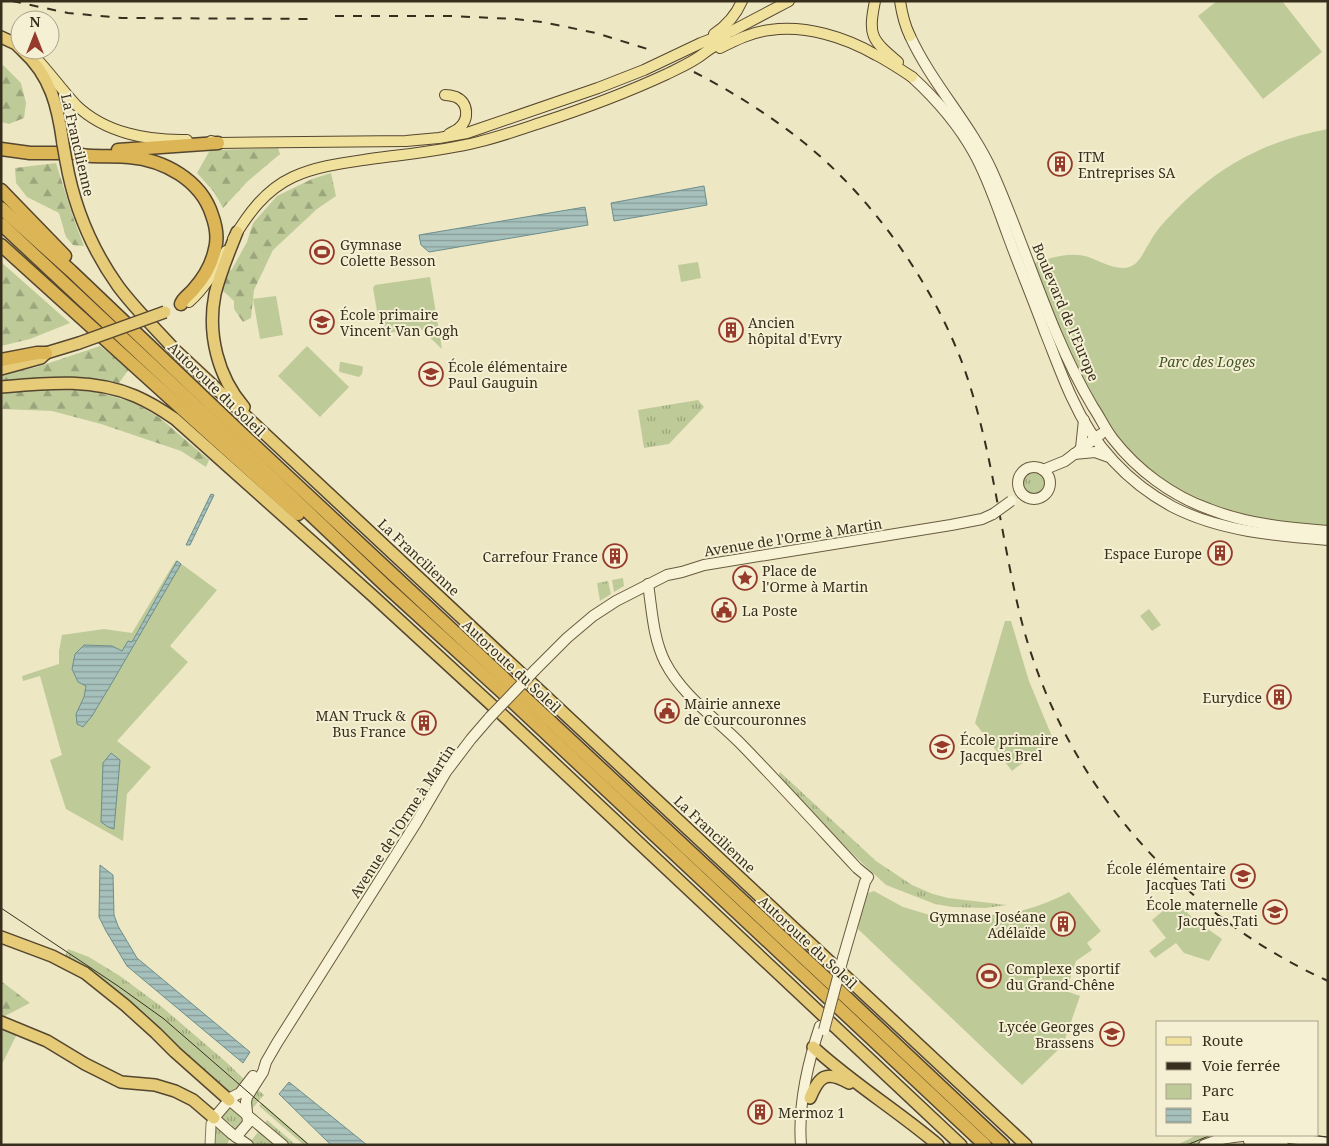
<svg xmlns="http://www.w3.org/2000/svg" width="1329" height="1146" font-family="'Noto Serif',serif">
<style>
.grass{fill:url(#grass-tufts)}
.forest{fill:url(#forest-firs)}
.park{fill:#becb98}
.water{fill:url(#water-rules);stroke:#6c8e8b}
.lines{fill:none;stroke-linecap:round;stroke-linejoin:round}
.tertiary-casing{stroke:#88795a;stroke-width:11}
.secondary-casing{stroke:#695a3e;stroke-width:12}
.primary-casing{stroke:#55462f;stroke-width:12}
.trunk-casing{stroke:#55462f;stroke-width:14}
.motorway-casing{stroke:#55462f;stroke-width:15}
.tertiary{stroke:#f8f3d7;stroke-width:9}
.secondary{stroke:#f8f3d7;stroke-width:10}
.primary{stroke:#f0e29c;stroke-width:10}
.trunk{stroke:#e6cc79;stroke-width:11}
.motorway{stroke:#dbb556;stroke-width:12}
.tram{stroke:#382e1e;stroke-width:1}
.rail{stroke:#382e1e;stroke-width:2;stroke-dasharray:9 9;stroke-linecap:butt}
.secondary-bridge-casing{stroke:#695a3e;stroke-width:12;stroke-linecap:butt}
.trunk-bridge-casing{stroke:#55462f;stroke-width:14;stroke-linecap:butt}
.secondary-bridge{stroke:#f8f3d7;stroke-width:10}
.trunk-bridge{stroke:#e6cc79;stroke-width:11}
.labels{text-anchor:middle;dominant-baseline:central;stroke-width:4;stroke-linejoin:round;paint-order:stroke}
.street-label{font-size:14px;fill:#382e1e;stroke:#f5f0d3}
.poi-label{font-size:14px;fill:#382e1e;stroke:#f5f0d3;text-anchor:start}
.park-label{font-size:14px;font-style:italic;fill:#415425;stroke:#f5f0d3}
</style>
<defs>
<pattern id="grass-tufts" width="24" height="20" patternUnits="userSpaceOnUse" patternTransform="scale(1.25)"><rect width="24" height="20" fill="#becb98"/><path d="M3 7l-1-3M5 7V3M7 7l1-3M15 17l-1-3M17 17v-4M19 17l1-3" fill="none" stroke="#9ba57b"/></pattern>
<pattern id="forest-firs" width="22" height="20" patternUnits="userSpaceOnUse" patternTransform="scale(1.25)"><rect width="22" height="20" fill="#becb98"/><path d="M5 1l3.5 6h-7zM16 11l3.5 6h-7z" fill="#9ba57b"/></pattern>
<pattern id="water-rules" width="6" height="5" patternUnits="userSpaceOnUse" patternTransform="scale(1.25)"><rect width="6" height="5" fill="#a6c0bc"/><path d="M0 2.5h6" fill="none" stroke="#889c98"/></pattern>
</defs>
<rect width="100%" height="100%" fill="#ede7c4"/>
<g class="grass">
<path d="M 698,400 L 704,407 L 669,444 L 644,448 L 638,410 Z"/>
<circle cx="1034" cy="483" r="12"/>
<path d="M 623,578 L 624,586 L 614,592 L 612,580 Z"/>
<path d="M 608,581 L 611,594 L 600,601 L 597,583 Z"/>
<path d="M 780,772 L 876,861 L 912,885 L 933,894 L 948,898 L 1007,905 L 985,908 L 952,907 L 935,904 L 886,885 L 861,862 L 807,808 L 780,778 L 779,774 Z"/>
<path d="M 68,949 L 89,957 L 120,976 L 162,1007 L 225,1061 L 245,1080 C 240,1087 237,1094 228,1093 L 64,958 Z"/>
<path d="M 256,1088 L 264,1095 L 250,1111 L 250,1096 Z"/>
<path d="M 262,1103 L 310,1145 L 304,1145 L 259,1106 Z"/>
<path d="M 229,1107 L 242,1117 L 244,1121 L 237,1129 L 234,1129 L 231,1127 L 232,1125 L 225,1120 L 224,1121 L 221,1117 Z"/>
<path d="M 267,1120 L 296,1145 L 288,1145 L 264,1124 Z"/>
<path d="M 214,1126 L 230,1139 L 226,1145 L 214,1145 Z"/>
<path d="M 259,1131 L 275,1145 L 254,1145 L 250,1142 Z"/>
<path d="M 1197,1135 L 1227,1135 L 1211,1139 L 1197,1145 L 1177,1145 Z"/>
</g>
<g class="forest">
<path d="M 1,64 L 3,65 L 21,83 L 26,103 L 24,118 L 9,124 L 1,122 Z"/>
<path d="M 278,148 L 280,154 L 247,182 L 223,208 L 214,192 L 197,173 L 210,150 Z"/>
<path d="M 56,163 L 73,217 L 84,246 L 73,245 L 66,237 L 59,213 L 27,197 L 16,183 L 15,168 Z"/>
<path d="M 331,173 L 336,196 L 317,209 L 273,250 L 254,290 L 251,318 L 243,322 L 234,309 L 234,301 L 222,290 L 225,275 L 232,269 L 247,242 L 253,223 L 277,196 L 312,179 Z"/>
<path d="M 1,262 L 70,323 L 30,339 L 1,346 Z"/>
<path d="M 100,346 L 129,369 L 119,383 L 85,377 L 1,382 L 1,375 L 37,367 Z"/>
<path d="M 63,389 L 96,392 L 133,402 L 160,418 L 209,460 L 206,467 L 181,451 L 101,424 L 52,411 L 1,409 L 1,391 Z"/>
<path d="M 1,981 L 30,1003 L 1,1018 Z"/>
</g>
<g class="park">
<path d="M 1217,1 L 1282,1 L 1322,52 L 1263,99 L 1198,16 Z"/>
<path d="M 1328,129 L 1328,531 L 1208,509 L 1138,466 L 1079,382 L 1029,265 C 1048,259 1065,252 1085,256 C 1099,260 1121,275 1135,264 C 1142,258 1145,249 1150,242 C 1155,232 1163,223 1171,215 C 1216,167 1264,141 1328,129 Z"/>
<path d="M 698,262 L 701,278 L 681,282 L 678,265 Z"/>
<path d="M 430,277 L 442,349 L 420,328 L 381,334 L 373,288 L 375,285 Z"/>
<path d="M 276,296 L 283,335 L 260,339 L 253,299 Z"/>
<path d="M 307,346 L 349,387 L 320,417 L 278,376 Z"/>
<path d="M 340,362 L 342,362 L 361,366 L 363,367 L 362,374 L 359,377 L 340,372 L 339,371 Z"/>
<path d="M 176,560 L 217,590 L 170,646 L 188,662 L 117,741 L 151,767 L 127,794 L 123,841 L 66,809 L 50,760 L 62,755 L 40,676 L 23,681 L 22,676 L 59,664 L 59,651 L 62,635 L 104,629 L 132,633 Z"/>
<path d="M 1149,609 L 1161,625 L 1152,631 L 1140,616 Z"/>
<path d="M 1005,621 L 1011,621 L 1029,681 L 1053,739 L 1012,771 L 975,723 Z"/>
<path d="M 874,891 L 903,907 L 943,919 L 953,917 L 982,918 C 991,913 1003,915 1013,913 C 1033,908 1051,902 1069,892 L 1101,931 L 1087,943 L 1092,950 L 1076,961 L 1066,991 L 1080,996 L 1063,1045 L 1022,1085 L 858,929 L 864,897 L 868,893 Z"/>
<path d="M 1175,901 L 1195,920 L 1222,939 L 1209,961 L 1184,953 L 1176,943 L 1155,958 L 1149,951 L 1166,938 L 1152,920 Z"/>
<path d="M 1,1028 L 17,1034 L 1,1066 Z"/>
</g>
<g class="water">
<path d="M 704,186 L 707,205 L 614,221 L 611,203 Z"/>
<path d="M 585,207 L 588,225 L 429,252 L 421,245 L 419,235 Z"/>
<path d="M 211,494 L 214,495 L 190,545 L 186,545 Z"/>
<path d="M 177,561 L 181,564 L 113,681 L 92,716 L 83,727 L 77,724 L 76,714 L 84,697 L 86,686 L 78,682 L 72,669 L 75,654 L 84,645 L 112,646 L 122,651 L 128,641 L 132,642 Z"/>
<path d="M 111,753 L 120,760 L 114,829 L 108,827 L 101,822 L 103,763 Z"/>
<path d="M 100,865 L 113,875 L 114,915 L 118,926 L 137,958 L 250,1052 L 243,1063 L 127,966 L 106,931 L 99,917 Z"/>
<path d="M 289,1082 L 367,1145 L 331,1145 L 279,1094 Z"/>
</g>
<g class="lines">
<g class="tertiary-casing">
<path id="tertiary" d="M 210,1145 L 211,1124 L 214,1118"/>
</g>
<g class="secondary-casing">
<g id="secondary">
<path d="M 910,36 C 932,84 970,123 992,171 C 1027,249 1049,333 1093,407 C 1100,417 1105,429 1113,439 C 1137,470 1172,496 1209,509 C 1247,524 1288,528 1328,531"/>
<path d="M 912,77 C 936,99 958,124 974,153 C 988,178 997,206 1007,233 C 1019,266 1033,299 1045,332 C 1054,354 1062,377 1072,398 C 1093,445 1128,483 1173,507 C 1220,531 1276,536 1328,540"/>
<path d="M 1081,448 L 1084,420"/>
<path d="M 1074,454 L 1095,452 L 1109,457"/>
<circle cx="1034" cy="483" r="16"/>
<path d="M 1043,470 L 1065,461 L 1101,434"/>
<path d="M 648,584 C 652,610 653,638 665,662 C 682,695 714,717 740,743 C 780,784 818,826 857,868 L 868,877 L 865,882 L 843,958"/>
<path d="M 535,670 L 567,638 L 593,616 L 616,601 L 667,575 L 682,572 L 704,565 L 951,525 L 982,519 L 993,514"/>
<path d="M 229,1100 L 283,1145"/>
<path d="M 236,1137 L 248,1123 L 246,1102 L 247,1097 L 263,1072 L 266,1062 L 277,1043 L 416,823 L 446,772 L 471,739 L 490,717"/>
<path d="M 1249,1141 L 1283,1145"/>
<path d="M 248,1145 L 232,1134 L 214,1118 L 232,1097 L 240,1093 L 253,1076"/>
<path d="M 801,1145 C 798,1107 808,1062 820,1026"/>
<path d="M 1204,1145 C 1243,1128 1287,1138 1328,1143"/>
</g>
</g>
<g class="primary-casing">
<g id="primary">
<path d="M 875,1 C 868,36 871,39 898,62"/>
<path d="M 900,1 C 902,14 904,24 910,36"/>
<path d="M 714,34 C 726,26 736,15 742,1"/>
<path d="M 720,48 C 736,40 752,32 770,30 C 806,25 845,37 876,55 C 888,61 900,69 912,77"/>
<path d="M 36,58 C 50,73 62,90 76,105 C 105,133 148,141 187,140"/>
<path d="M 445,95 C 448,95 453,96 456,97 C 469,103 469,120 459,128 C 457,130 452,132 449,134"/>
<path d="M 211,141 L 218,143 L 406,141 L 439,138 L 467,133 L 598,88 L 644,70 L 701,43 L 732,31 L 789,1"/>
<path d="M 233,239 C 248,214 265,190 293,177 C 317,166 343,163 370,159 C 406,154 443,151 478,142 C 499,137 519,130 540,123 C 583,109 626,93 667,74 C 679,68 693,62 703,54 C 711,48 717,44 726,40"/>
<path d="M 189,302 C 205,288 215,270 226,251"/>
</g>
</g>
<g class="trunk-casing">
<g id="trunk">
<path d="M 1,37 L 16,44 L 20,48"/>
<path d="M 22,50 C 51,76 58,107 63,144"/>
<path d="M 66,161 C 74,207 91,248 118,286 C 135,309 156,329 174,349 L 1026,1145"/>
<path d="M 237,232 C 229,252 220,273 215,294 C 207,334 218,377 244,407"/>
<path d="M 1,369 L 41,358 L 46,353 L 79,343"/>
<path d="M 1,387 C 47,383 92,378 135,396 C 149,402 162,410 175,419 L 373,596 L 507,719 L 961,1145"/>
<path d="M 1,937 L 52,956 L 85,973 L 125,1005 L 156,1033 L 175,1052 L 229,1100"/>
<path d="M 1,1022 L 47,1041 L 85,1064 L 121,1082 L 155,1085 L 175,1091 L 193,1100 L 214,1118"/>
<path d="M 813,1047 C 852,1083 898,1111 938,1145"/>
<path d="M 810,1098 C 819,1076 826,1070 849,1083"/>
</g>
</g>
<g class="motorway-casing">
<g id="motorway">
<path d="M 1,149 L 30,153 L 76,153"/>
<path d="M 118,150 L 218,143"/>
<path d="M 76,153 C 84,158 116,155 129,157 C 164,160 201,180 212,215 C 216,226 218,238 215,249 C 212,264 203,279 193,290 C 189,295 183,298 181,304"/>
<path d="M 1,190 L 65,256"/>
<path d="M 1,208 L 71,271 L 239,431 L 833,985 L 1003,1145"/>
<path d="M 1,224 L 231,439 L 387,587 L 501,691 L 985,1145"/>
<path d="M 1,245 L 298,514"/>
<path d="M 1,360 L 37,353 L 46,353"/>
</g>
</g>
<use href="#tertiary" class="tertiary"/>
<use href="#secondary" class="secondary"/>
<use href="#primary" class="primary"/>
<use href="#trunk" class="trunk"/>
<use href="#motorway" class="motorway"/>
<g class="tram">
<path d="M 1,908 L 118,986 L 164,1019 L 309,1145"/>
<path d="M 1311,1135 L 1328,1137"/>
<path d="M 1187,1145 L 1211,1135"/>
</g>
<g class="rail">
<path d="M 12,1 L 68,13 L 122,18 L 314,19"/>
<path d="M 335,16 L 451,16 L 515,19 L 542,22 L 596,33 L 654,51"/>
<path d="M 694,72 C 731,91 768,114 802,141 C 871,196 932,282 963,365 C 992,446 1000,532 1020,615 C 1060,777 1176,912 1328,981"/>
</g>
<g class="secondary-bridge-casing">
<g id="secondary-bridge">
<path d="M 993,514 L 1011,501"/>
<path d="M 490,717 L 535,670"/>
<path d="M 824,1030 L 843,958"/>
</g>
</g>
<g class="trunk-bridge-casing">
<g id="trunk-bridge">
<path d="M 63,144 L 66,161"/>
<path d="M 79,343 L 165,312"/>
</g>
</g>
<use href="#secondary-bridge" class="secondary-bridge"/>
<use href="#trunk-bridge" class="trunk-bridge"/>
</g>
<defs>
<g id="building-ring" transform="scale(1.25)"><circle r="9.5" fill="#f5f0d3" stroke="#963a2b" stroke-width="1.5"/><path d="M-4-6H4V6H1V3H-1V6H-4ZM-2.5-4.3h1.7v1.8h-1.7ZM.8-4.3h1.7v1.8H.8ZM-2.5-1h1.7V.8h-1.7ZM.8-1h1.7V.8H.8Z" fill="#963a2b"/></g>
<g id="stadium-ring" transform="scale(1.25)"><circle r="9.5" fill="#f5f0d3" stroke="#963a2b" stroke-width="1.5"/><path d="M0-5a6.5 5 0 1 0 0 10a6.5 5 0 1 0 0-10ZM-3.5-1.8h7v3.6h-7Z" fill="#963a2b"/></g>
<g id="school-ring" transform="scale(1.25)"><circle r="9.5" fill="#f5f0d3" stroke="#963a2b" stroke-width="1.5"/><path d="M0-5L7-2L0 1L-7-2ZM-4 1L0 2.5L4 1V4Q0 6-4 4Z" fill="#963a2b"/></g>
<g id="sight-ring" transform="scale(1.25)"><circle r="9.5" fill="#f5f0d3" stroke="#963a2b" stroke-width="1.5"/><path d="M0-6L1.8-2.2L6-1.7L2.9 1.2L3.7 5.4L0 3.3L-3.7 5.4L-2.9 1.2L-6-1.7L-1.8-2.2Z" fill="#963a2b"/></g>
<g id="civic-ring" transform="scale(1.25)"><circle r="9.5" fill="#f5f0d3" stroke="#963a2b" stroke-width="1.5"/><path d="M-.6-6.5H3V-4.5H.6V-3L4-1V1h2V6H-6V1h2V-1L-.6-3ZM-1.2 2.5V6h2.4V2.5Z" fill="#963a2b"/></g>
</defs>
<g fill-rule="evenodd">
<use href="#building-ring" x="1060" y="164"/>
<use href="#stadium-ring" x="322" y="252"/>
<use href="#school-ring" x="322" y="322"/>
<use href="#building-ring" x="731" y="330"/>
<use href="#school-ring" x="431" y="374"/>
<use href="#building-ring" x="1220" y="553"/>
<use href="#building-ring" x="615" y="556"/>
<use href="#sight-ring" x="745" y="578"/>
<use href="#civic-ring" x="724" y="610"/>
<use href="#building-ring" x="1279" y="697"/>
<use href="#civic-ring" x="667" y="711"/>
<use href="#building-ring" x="424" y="723"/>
<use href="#school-ring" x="942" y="747"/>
<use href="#school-ring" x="1243" y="876"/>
<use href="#school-ring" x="1275" y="912"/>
<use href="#building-ring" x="1063" y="924"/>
<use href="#stadium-ring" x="989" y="976"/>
<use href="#school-ring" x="1112" y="1034"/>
<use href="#building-ring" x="760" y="1112"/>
</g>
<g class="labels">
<g class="street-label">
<text transform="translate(78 145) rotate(77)">La Francilienne</text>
<text transform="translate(1066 312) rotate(67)">Boulevard de l'Europe</text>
<text transform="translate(217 389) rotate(44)">Autoroute du Soleil</text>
<text transform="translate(793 537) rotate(-9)">Avenue de l'Orme à Martin</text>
<text transform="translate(419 557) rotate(43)">La Francilienne</text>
<text transform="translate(512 666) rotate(43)">Autoroute du Soleil</text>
<text transform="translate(402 821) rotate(-57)">Avenue de l'Orme à Martin</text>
<text transform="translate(715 834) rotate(43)">La Francilienne</text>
<text transform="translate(808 942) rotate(43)">Autoroute du Soleil</text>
</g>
<g class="poi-label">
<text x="1078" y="156">ITM<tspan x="1078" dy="16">Entreprises SA</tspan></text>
<text x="340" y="244">Gymnase<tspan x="340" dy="16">Colette Besson</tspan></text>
<text x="340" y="314">École primaire<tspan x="340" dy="16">Vincent Van Gogh</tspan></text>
<text x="748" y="322">Ancien<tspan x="748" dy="16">hôpital d'Evry</tspan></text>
<text x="448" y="366">École élémentaire<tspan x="448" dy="16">Paul Gauguin</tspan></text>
<text x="1202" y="553" text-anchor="end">Espace Europe</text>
<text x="598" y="556" text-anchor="end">Carrefour France</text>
<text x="762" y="570">Place de<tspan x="762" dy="16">l'Orme à Martin</tspan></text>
<text x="742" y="610">La Poste</text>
<text x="1262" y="697" text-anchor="end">Eurydice</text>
<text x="684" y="703">Mairie annexe<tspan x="684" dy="16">de Courcouronnes</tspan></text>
<text x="406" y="715" text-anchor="end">MAN Truck &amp;<tspan x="406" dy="16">Bus France</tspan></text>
<text x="960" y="739">École primaire<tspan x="960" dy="16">Jacques Brel</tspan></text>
<text x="1226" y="868" text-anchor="end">École élémentaire<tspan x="1226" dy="16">Jacques Tati</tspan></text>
<text x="1258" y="904" text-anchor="end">École maternelle<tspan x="1258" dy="16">Jacques Tati</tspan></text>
<text x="1046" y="916" text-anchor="end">Gymnase Joséane<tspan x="1046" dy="16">Adélaïde</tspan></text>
<text x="1006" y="968">Complexe sportif<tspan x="1006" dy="16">du Grand-Chêne</tspan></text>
<text x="1094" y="1026" text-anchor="end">Lycée Georges<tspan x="1094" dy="16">Brassens</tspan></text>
<text x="778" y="1112">Mermoz 1</text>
</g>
<g class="park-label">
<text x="1207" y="361">Parc des Loges</text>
</g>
</g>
<rect width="1329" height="1146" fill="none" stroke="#382e1e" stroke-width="5"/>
<rect x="1156" y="1021" width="162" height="115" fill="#f5f0d3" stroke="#a9a28b"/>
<rect x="1166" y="1037" width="25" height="8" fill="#f0e29c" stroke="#a9a28b"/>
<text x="1202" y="1046" font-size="15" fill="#382e1e">Route</text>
<rect x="1166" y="1062" width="25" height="8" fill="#382e1e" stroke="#a9a28b"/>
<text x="1202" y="1071" font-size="15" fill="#382e1e">Voie ferrée</text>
<rect x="1166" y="1084" width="25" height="15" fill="#becb98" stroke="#a9a28b"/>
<text x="1202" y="1096" font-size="15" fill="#382e1e">Parc</text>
<rect x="1166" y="1108" width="25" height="15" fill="url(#water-rules)" stroke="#a9a28b"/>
<text x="1202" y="1121" font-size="15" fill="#382e1e">Eau</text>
<g transform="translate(35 35)"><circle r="24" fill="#f5f0d3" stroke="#a9a28b"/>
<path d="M0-4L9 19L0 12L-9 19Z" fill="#963a2b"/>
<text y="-8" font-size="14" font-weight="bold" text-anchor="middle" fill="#382e1e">N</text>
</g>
</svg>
